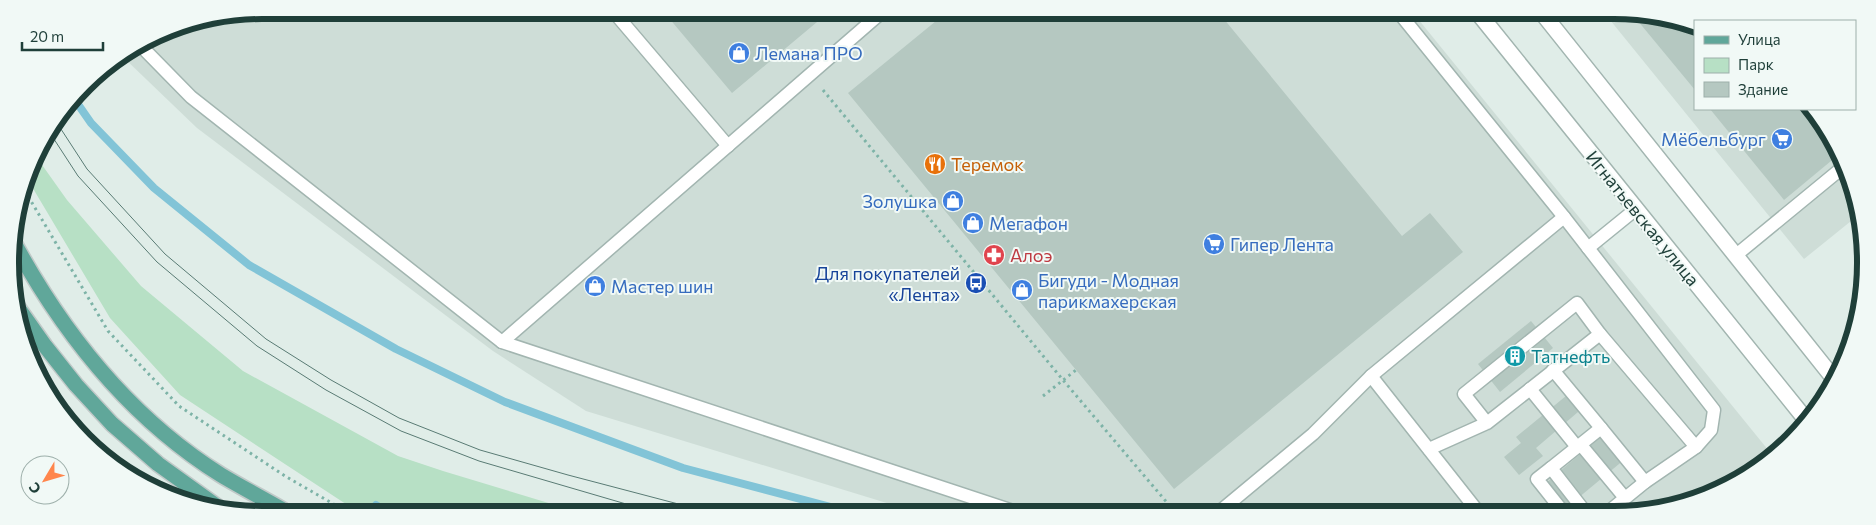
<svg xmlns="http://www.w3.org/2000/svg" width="1876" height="525" font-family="Commissioner,sans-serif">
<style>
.built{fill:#ceddd7}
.green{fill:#b7e0c5}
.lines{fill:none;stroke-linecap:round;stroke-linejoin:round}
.stream{stroke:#82c4d7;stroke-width:8}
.building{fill:#b5c8c1}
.lane-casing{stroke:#a2b5b0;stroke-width:15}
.street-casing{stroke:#a2b5b0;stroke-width:18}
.primary-casing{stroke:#c0c9c8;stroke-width:18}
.path{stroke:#7db3a7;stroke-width:3;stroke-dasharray:2.5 4;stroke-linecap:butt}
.lane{stroke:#fff;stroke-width:12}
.street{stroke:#fff;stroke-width:15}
.primary{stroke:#60a79a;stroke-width:15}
.tram{stroke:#597b74;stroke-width:1}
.labels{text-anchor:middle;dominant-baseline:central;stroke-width:4;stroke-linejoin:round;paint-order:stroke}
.shop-label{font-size:18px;fill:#366cbe;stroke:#f1f9f6;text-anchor:start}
.food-label{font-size:18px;fill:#c56008;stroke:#f1f9f6;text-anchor:start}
.street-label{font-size:18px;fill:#1f3f39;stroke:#f1f9f6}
.health-label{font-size:18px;fill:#be3a42;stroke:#f1f9f6;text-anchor:start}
.transit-label{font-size:18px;fill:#164399;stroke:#f1f9f6;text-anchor:end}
.culture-label{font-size:18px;fill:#0d838f;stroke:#f1f9f6;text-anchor:start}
.rim{fill:none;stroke:#1f3f39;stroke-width:6}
</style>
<rect width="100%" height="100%" fill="#e0ede8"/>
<g class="built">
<path d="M 263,10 L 1414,14 L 1769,451 L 1721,490 L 1646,513 L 916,512 L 586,411 L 493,351 L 197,128 L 122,56 L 166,29 Z"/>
<path d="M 1606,15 L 1662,15 L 1695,28 L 1695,109 L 1810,109 L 1823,122 L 1861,213 L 1804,259 Z"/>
</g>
<path class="green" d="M 35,155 L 67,200 L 141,286 L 243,371 L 398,456 L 443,471 L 575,511 L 355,510 L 180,395 L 110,318 L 28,180 Z"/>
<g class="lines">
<g class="stream">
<path d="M 75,100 L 91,123 L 154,188 L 249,265 L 396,349 L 505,402 L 683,468 L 846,511"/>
<path d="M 376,505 L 385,511"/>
</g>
</g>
<g class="building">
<path d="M 663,11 L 822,12 L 829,12 L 732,93 Z"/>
<path d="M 947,12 L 1219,13 L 1402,236 L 1430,213 L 1463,252 L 1174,489 L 848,93 Z"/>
<path d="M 1633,15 L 1662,15 L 1695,28 L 1695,90 Z"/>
<path d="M 1710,109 L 1810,109 L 1823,122 L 1837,156 L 1784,200 Z"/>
<path d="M 1531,321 L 1553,348 L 1500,392 L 1478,364 Z"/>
<path d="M 1572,391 L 1585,406 L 1536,448 L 1543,456 L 1519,475 L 1504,457 L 1521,443 L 1516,437 Z"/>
<path d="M 1604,434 L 1625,459 L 1560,513 L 1540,488 Z"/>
</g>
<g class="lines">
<g class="lane-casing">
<g id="lane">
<path d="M 613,11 L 728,146"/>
<path d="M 1400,14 L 1564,217 L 1714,410 L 1711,430 L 1696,447 L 1645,482 L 1607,513"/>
<path d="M 140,45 L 191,97 L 502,342 L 1016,512"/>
<path d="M 1588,248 L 1636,209"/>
<path d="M 1735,256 L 1842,168"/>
<path d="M 1600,334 L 1696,447"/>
<path d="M 502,342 L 882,12"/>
<path d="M 1553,370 L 1601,428"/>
<path d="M 1371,376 L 1479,513"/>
<path d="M 1530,389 L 1577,447"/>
<path d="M 1581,445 L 1625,498"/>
<path d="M 1429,449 L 1487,423 L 1600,334 L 1577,303 L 1464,394 L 1487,423"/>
<path d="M 1551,468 L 1537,479 L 1564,513"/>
<path d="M 1219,512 L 1313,434 L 1371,376 L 1564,217"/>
<path d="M 1586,513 L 1551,468 L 1601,428 L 1645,482"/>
</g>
</g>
<g class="street-casing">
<g id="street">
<path d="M 1479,14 L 1807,421"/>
<path d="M 1543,14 L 1835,380"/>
</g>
</g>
<g class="primary-casing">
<g id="primary">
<path d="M 12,239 C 62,332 130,418 221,475 C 241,487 262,498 283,510"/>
<path d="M 16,305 L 45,346 L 76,385 L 112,424 L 158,464 L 222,510"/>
</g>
</g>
<g class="path">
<path d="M 823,90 L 1063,380 L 1175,512"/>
<path d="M 25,191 L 108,331 L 179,406 L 285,476 L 344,510"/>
<path d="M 1043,396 L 1076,370"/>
<path d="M 61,414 L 73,426"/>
</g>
<use href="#lane" class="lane"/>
<use href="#street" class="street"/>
<use href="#primary" class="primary"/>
<g class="tram">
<path d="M 57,123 L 87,169 L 165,254 L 266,339 L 331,380 L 399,418 L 480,450 L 568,475 L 705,511"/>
<path d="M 50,133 L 78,176 L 157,262 L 257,346 L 326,390 L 401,431 L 479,461 L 650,511"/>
</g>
</g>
<defs>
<g id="shop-disc" transform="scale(1.125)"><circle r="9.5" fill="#3f7fe0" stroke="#f1f9f6"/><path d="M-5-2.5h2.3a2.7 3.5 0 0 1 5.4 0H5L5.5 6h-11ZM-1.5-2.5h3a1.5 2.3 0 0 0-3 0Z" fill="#fff"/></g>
<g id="supermarket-disc" transform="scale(1.125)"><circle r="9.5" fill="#3f7fe0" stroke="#f1f9f6"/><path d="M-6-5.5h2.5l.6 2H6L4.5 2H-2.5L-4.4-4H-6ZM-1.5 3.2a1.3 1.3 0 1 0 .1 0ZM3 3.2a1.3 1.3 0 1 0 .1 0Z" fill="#fff"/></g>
<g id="restaurant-disc" transform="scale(1.125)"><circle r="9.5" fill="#e8710a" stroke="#f1f9f6"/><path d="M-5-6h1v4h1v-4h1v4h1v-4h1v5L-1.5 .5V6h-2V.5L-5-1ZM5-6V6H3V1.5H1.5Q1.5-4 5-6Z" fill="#fff"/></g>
<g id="pharmacy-disc" transform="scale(1.125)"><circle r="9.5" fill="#e0444e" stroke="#f1f9f6"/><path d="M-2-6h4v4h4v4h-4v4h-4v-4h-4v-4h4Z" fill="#fff"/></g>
<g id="bus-disc" transform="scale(1.125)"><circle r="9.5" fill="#1a4fb4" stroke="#f1f9f6"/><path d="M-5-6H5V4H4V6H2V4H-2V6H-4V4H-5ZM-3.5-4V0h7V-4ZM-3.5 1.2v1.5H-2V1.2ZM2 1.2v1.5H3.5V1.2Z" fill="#fff"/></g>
<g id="building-disc" transform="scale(1.125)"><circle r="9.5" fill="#0f9aa8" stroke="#f1f9f6"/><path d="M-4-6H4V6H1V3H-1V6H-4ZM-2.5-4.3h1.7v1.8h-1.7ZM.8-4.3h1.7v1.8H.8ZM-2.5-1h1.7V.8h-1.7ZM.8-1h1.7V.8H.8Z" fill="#fff"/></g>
</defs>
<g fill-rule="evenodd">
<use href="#shop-disc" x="739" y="53"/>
<use href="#supermarket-disc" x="1782" y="139"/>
<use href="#restaurant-disc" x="935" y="164"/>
<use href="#shop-disc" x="953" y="201"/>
<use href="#shop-disc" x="973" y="223"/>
<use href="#supermarket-disc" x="1214" y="244"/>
<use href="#pharmacy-disc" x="994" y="255"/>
<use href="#bus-disc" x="976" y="283"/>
<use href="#shop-disc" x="595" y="286"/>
<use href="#shop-disc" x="1022" y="290"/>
<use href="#building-disc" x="1515" y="356"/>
</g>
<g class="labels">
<g class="shop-label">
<text x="755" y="53">Лемана ПРО</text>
<text x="1766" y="139" text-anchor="end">Мёбельбург</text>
<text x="937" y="201" text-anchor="end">Золушка</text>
<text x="989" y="223">Мегафон</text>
<text x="1230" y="244">Гипер Лента</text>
<text x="1038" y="280">Бигуди - Модная<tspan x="1038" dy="21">парикмахерская</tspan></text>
<text x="611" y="286">Мастер шин</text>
</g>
<g class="food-label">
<text x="951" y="164">Теремок</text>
</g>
<g class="street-label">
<text transform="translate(1643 218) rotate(51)">Игнатьевская улица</text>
</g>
<g class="health-label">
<text x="1010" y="255">Алоэ</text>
</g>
<g class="transit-label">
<text x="960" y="273">Для покупателей<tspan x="960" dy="21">«Лента»</tspan></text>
</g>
<g class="culture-label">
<text x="1531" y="356">Татнефть</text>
</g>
</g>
<path d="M0 0H1876V525H0ZM262 19H1614A243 243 0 0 1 1857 262V263A243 243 0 0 1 1614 506H262A243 243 0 0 1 19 263V262A243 243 0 0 1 262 19Z" fill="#f1f9f6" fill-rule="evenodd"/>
<path class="rim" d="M262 19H1614A243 243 0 0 1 1857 262V263A243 243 0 0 1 1614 506H262A243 243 0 0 1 19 263V262A243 243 0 0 1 262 19Z"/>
<rect x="1694" y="20" width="162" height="90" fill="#f1f9f6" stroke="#9dafaa"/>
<rect x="1704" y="36" width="25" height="8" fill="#60a79a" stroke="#9dafaa"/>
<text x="1738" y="45" font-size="15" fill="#1f3f39">Улица</text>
<rect x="1704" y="58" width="25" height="15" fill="#b7e0c5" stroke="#9dafaa"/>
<text x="1738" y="70" font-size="15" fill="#1f3f39">Парк</text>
<rect x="1704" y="82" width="25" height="15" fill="#b5c8c1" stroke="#9dafaa"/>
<text x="1738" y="95" font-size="15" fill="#1f3f39">Здание</text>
<g transform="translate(45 480) rotate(232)"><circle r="24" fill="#f1f9f6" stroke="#9dafaa"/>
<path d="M0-4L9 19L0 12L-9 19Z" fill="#ff864c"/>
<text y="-8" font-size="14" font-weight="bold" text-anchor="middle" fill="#1f3f39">С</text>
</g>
<path d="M22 42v8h81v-8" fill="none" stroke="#1f3f39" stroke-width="2.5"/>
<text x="30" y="42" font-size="15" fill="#1f3f39" stroke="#f1f9f6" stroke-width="4" paint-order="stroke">20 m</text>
</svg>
